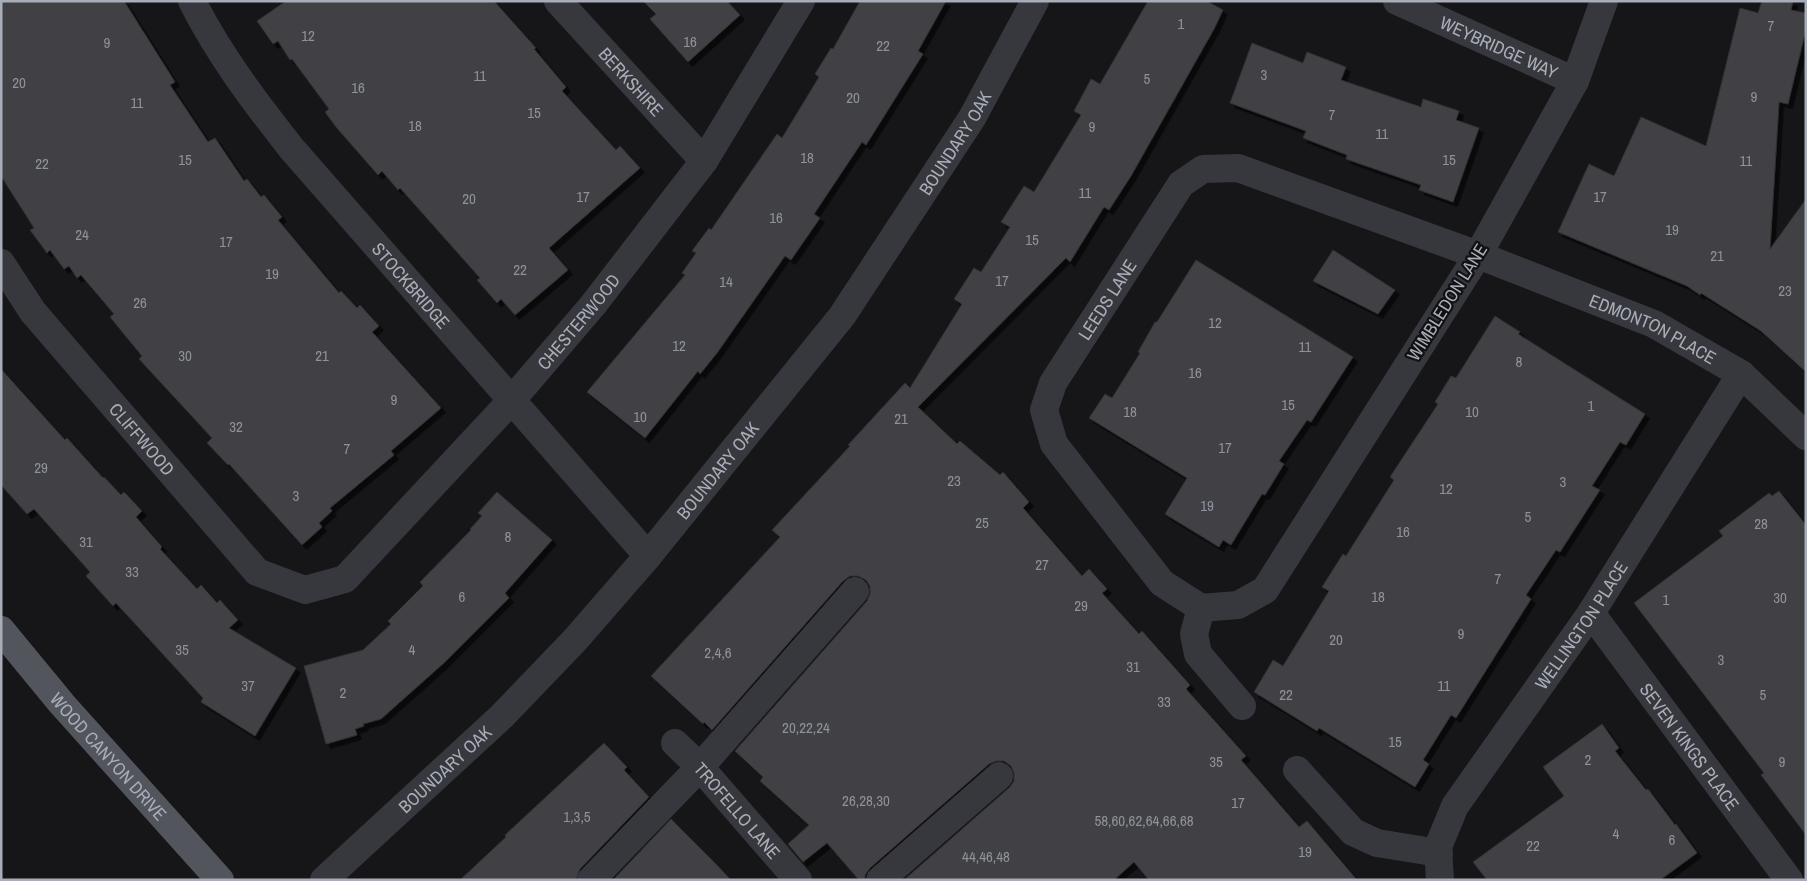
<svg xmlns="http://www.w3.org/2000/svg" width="1807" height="881" font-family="'Archivo Narrow',sans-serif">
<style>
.building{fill:#404145;stroke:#303034;filter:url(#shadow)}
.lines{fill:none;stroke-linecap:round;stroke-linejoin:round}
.minor{stroke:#37383d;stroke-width:28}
.major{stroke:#53555c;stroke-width:28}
.labels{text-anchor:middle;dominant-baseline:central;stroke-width:4.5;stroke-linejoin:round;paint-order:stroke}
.number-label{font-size:15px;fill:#8e929b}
.street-label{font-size:18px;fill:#a8adb8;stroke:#111113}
</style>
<defs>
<filter id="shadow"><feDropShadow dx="4.5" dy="4.5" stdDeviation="0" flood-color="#0009"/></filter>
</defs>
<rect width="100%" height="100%" fill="#161618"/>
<g class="building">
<path d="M 1,1 L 124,1 L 175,82 L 170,85 L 208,142 L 215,138 L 244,181 L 247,179 L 261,197 L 264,195 L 282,217 L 278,220 L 339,293 L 341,291 L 357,308 L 360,305 L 379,326 L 372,332 L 441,408 L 391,451 L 394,455 L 330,508 L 332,511 L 319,523 L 322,527 L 302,545 L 229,464 L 228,465 L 207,443 L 212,438 L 139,359 L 142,356 L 110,317 L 114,314 L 81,275 L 77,278 L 69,266 L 64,269 L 50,250 L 47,253 L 30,230 L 34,228 L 1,176 Z"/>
<path d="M 286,1 L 494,1 L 536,48 L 534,49 L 566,87 L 562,91 L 616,150 L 620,146 L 640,168 L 549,248 L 568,270 L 515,315 L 501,299 L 497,303 L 477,280 L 480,278 L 400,188 L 398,190 L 382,171 L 378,175 L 336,127 L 325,112 L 329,109 L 292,59 L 290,60 L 278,41 L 273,44 L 257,21 Z"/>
<path d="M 643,1 L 727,1 L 740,15 L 688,62 L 650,19 L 656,14 Z"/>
<path d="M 860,1 L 946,1 L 918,51 L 923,54 L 866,145 L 862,142 L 814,214 L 820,218 L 791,260 L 785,256 L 717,353 L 700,374 L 698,371 L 645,438 L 587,392 L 685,275 L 682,273 L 696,253 L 692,251 L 709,228 L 711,230 L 777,134 L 782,138 L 819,77 L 815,74 L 831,48 L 833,49 Z"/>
<path d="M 1148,1 L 1207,1 L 1223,10 L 1214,29 L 1131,176 L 1109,210 L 1104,207 L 1070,262 L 1066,258 L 918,407 L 957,444 L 960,441 L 1000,475 L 1003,472 L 1029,502 L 1023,508 L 1082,576 L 1089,569 L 1107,589 L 1102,593 L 1139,634 L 1142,631 L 1190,685 L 1186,689 L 1246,756 L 1241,760 L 1299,827 L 1307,821 L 1357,880 L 1149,880 L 1134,862 L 1114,880 L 904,880 L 1010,787 L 1014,781 L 1014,773 L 1011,766 L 1004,761 L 996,761 L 989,764 L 870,868 L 865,875 L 865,880 L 859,880 L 827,843 L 803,862 L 788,844 L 809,825 L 760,781 L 763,777 L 735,751 L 867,601 L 870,594 L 870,586 L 866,580 L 858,576 L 850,576 L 843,581 L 712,730 L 704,722 L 703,724 L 651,676 L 780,537 L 772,530 L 850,446 L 848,445 L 905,383 L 910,388 L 962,304 L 954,299 L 974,268 L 981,272 L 1010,227 L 1001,222 L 1024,186 L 1034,192 L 1081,115 L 1074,111 L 1091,79 L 1100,84 Z"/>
<path d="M 1762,1 L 1793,1 L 1791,10 L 1806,13 L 1806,29 L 1788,104 L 1779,102 L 1770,249 L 1806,199 L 1806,372 L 1761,331 L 1701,293 L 1700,295 L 1687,286 L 1558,232 L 1589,164 L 1614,176 L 1641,117 L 1706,146 L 1740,8 L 1758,13 Z"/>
<path d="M 1252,43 L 1303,63 L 1307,52 L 1346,67 L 1341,80 L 1421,107 L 1423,99 L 1459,111 L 1456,120 L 1479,128 L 1453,202 L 1419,190 L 1421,185 L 1346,159 L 1347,155 L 1303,138 L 1306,131 L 1230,103 Z"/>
<path d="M 1333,250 L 1395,290 L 1378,314 L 1313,281 Z"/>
<path d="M 1196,260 L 1353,357 L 1311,422 L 1307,420 L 1279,461 L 1284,464 L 1265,495 L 1262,494 L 1231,545 L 1223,540 L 1219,547 L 1165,514 L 1187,478 L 1089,418 L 1105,394 L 1112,398 L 1140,353 L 1138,352 L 1155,322 L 1157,322 Z"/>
<path d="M 1495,316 L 1520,332 L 1518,334 L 1645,414 L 1626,445 L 1620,442 L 1592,486 L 1600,490 L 1560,552 L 1556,550 L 1526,595 L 1531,599 L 1456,718 L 1451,715 L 1423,760 L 1429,764 L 1415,787 L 1319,728 L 1317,731 L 1254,692 L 1273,660 L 1283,666 L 1329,591 L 1322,587 L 1343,554 L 1346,556 L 1394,480 L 1390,477 L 1438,404 L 1435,402 L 1451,376 L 1456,378 Z"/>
<path d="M 1,369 L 65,440 L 67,438 L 103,478 L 104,477 L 121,495 L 124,492 L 142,511 L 136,517 L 162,547 L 160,549 L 197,589 L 201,585 L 217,603 L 220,600 L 238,620 L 229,628 L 296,668 L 255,736 L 201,702 L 203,698 L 116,603 L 113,606 L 86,576 L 90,572 L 34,509 L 27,514 L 1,485 Z"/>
<path d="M 1779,491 L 1806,525 L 1806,835 L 1761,775 L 1764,773 L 1634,603 L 1723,536 L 1719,531 L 1769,493 L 1772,496 Z"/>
<path d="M 497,492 L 552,540 L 505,593 L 509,598 L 445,662 L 381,719 L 363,724 L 364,726 L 355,729 L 357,735 L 326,744 L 304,666 L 363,650 L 391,624 L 388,621 L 423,586 L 420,582 L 471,530 L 470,529 L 482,516 L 478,513 Z"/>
<path d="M 1602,724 L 1619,748 L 1615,751 L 1646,790 L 1648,789 L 1675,825 L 1676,824 L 1697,853 L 1660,880 L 1487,880 L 1473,862 L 1564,796 L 1543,767 Z"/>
<path d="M 604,743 L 627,767 L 624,770 L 649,797 L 580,869 L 576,880 L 460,880 L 506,837 L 505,835 Z"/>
<path d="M 671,819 L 714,862 L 731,880 L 613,880 Z"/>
</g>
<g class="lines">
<g class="minor">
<path id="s1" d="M 192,1 C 219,55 255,102 292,149 L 648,556"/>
<path id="s2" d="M 558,1 L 704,161"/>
<path id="s3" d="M 1397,1 L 1575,81"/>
<path id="s4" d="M 1604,1 L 1575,81 L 1478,255 L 1265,590 L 1238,605 L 1201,608 L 1162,583 L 1054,444 L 1044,410 L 1053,383 L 1181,184 L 1203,169 L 1238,168 L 1478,255 L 1654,324 L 1741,374 L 1806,436"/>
<path id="s5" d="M 1,263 L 33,312 L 257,572 L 305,590 L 345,579 L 511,401 L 593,305 L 704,161 L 801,1"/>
<path d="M 1201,608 L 1194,634 L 1198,654 L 1242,706"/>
<path id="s6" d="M 1591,613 L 1789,880"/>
<path id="s7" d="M 675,743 L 700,767 L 798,880"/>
<path d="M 1297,770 L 1353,832 L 1377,843 L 1439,853"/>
<path id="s8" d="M 324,880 L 502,716 L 575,640 L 648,556 L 842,316 L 972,118 L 1035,1"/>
<path d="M 591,880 L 700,767 L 855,591"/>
<path d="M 880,880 L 999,776"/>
<path id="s9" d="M 1440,880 L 1438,847 L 1455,806 L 1591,613 L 1741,374"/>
</g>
<path class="major" id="s10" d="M 1,630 L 62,704 L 220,880"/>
</g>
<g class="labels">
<g class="number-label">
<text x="1181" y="23">1</text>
<text x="1771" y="25">7</text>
<text x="308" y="35">12</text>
<text x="690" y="41">16</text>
<text x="107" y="42">9</text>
<text x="883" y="45">22</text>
<text x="1264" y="74">3</text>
<text x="480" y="75">11</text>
<text x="1147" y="78">5</text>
<text x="19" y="82">20</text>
<text x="358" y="87">16</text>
<text x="1754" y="96">9</text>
<text x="853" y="97">20</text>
<text x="137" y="102">11</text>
<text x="534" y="112">15</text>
<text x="1332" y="114">7</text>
<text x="415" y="125">18</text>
<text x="1092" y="126">9</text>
<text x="1382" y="133">11</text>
<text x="807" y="157">18</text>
<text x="185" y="159">15</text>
<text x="1449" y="159">15</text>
<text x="1746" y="160">11</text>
<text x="42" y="163">22</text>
<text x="1085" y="192">11</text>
<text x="583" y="196">17</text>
<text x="1600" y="196">17</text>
<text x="469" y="198">20</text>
<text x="776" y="217">16</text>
<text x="1672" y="229">19</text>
<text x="82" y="234">24</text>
<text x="1032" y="239">15</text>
<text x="226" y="241">17</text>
<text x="1717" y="255">21</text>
<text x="520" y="269">22</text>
<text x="272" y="273">19</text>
<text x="1002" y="280">17</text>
<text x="726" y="281">14</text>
<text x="1785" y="290">23</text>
<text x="140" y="302">26</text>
<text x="1215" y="322">12</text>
<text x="679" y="345">12</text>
<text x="1305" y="346">11</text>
<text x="185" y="355">30</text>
<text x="322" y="355">21</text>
<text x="1519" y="361">8</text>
<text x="1195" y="372">16</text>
<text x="394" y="399">9</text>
<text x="1288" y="404">15</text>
<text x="1591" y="405">1</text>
<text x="1130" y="411">18</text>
<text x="1472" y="411">10</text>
<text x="640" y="416">10</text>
<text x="901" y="418">21</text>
<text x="236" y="426">32</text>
<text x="1225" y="447">17</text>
<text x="347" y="448">7</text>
<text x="41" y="467">29</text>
<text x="954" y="480">23</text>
<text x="1563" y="481">3</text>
<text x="1446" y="488">12</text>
<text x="296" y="495">3</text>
<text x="1207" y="505">19</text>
<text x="1528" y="516">5</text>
<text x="982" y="522">25</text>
<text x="1761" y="523">28</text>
<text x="1403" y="531">16</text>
<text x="508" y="536">8</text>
<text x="86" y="541">31</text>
<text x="1042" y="564">27</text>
<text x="132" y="571">33</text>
<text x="1498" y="578">7</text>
<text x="462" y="596">6</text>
<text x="1378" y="596">18</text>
<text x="1780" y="597">30</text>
<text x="1666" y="599">1</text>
<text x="1081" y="605">29</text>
<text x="1461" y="633">9</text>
<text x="1336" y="639">20</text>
<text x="182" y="649">35</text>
<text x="412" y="649">4</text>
<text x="718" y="652">2,4,6</text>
<text x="1721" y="659">3</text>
<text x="1133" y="666">31</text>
<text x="248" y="685">37</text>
<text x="1444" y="685">11</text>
<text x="343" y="692">2</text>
<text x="1286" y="694">22</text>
<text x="1763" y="694">5</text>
<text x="1164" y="701">33</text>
<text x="806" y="727">20,22,24</text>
<text x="1395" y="741">15</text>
<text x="1588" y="759">2</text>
<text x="1216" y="761">35</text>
<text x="1782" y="761">9</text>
<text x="866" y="800">26,28,30</text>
<text x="1238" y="802">17</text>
<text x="577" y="816">1,3,5</text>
<text x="1144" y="820">58,60,62,64,66,68</text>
<text x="1616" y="833">4</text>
<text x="1672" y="839">6</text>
<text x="1533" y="845">22</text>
<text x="1305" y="851">19</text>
<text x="986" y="856">44,46,48</text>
</g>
<g class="street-label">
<text stroke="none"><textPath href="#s3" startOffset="112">WEYBRIDGE WAY</textPath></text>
<text stroke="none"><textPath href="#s2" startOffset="109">BERKSHIRE</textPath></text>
<text stroke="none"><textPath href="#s8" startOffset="974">BOUNDARY OAK</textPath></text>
<text stroke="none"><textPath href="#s1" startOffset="360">STOCKBRIDGE</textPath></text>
<text stroke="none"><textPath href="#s4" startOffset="1135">LEEDS LANE</textPath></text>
<text transform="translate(1447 302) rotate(-58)">WIMBLEDON LANE</text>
<text stroke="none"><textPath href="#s5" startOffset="842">CHESTERWOOD</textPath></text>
<text stroke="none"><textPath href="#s4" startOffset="1779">EDMONTON PLACE</textPath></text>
<text stroke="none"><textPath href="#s5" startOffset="226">CLIFFWOOD</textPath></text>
<text stroke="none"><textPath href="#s8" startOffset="569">BOUNDARY OAK</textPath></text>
<text stroke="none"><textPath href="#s9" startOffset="298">WELLINGTON PLACE</textPath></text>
<text stroke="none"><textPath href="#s6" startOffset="166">SEVEN KINGS PLACE</textPath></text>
<text stroke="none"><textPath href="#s10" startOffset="166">WOOD CANYON DRIVE</textPath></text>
<text stroke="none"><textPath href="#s8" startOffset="164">BOUNDARY OAK</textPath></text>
<text stroke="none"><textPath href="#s7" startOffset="92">TROFELLO LANE</textPath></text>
</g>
</g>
<rect width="1807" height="881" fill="none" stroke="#a8adb8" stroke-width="5"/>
</svg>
